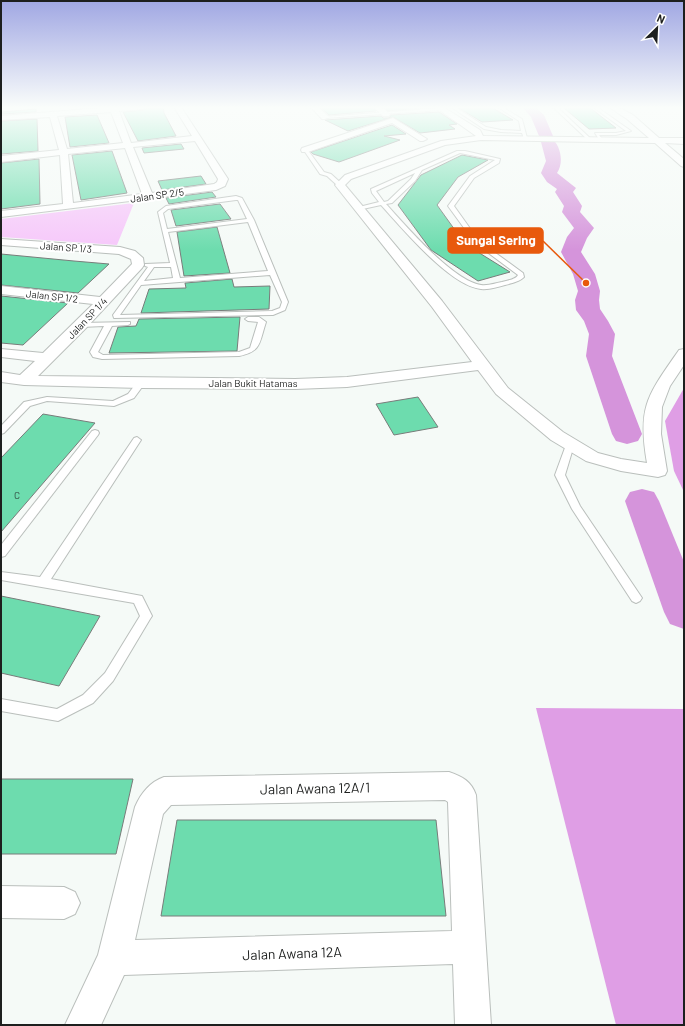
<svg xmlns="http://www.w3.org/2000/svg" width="685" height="1026" font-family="Barlow,sans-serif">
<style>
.green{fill:#f6c7fa}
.forest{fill:#df9ee5}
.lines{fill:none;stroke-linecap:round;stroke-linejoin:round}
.river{fill:#d594db;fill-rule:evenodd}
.building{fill:#6ddcae;stroke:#787c7a}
.lane-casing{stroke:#babfbc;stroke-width:2}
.street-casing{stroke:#babfbc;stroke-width:2}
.lane{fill:#fff;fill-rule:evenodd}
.street{fill:#fff;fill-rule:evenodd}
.labels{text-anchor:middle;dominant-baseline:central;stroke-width:4;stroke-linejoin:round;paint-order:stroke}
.far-street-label{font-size:10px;fill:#1d1f1e;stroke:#fff}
.number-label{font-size:10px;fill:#314e42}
.near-street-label{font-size:14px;fill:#1d1f1e;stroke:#fff}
.leader{fill:none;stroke:#e8590c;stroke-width:1.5}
.callout-dot{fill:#e8590c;stroke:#fff;stroke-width:1.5}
.callout{fill:#e8590c;stroke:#e8590c;stroke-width:1.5}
.callout-label{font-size:13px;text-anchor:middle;font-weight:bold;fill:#fff}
</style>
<rect width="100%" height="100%" fill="#f5faf7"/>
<path class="green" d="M 134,203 L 117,245 L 1,237 L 1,219 Z"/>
<g class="forest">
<path d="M 684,388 L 684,492 L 674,471 L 665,421 Z"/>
<path d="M 536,708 L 684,709 L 684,1025 L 616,1025 Z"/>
</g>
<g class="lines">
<g class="river">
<path d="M 522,107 L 535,107 L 544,115 L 553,136 L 551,138 C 561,145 564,163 557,173 L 576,188 L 573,192 L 582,206 L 580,212 L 594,228 L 587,238 L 581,252 L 595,274 L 600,291 L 599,300 L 600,309 L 608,321 L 615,334 L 612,356 L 642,434 L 638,441 L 627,444 L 616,441 L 612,434 L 586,356 L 589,334 L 584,321 L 576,310 L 575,300 L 578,291 L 573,274 L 561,252 L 567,237 L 574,228 L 562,212 L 564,206 L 555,192 L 557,189 L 547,182 L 541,173 L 546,161 L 541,142 L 542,139 L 539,136 L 531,117 Z"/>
<path d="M 642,489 L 654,492 L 659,501 L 684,562 L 684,629 L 670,624 L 664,612 L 625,501 L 630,492 Z"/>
</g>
</g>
<g class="building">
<path d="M 149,107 L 163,107 L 164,113 L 176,136 L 138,141 L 123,112 L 144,110 Z"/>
<path d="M 320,107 L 373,107 L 376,111 L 329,115 Z"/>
<path d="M 383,107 L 434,107 L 388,111 Z"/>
<path d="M 457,107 L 469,107 L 469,108 L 491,107 L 513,120 L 482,122 Z"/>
<path d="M 589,107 L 616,128 L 589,129 L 564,108 Z"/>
<path d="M 36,109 L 36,112 L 1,114 L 1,112 Z"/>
<path d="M 439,112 L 457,124 L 449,125 L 455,129 L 420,133 L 393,117 L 348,131 L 325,120 L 381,116 L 383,118 L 389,118 L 391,115 Z"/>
<path d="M 97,115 L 109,143 L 70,147 L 65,117 Z"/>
<path d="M 37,119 L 38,151 L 1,154 L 1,121 Z"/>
<path d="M 392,125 L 406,134 L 384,136 L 400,140 L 339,162 L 313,154 L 311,152 Z"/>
<path d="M 181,144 L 184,149 L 144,153 L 142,148 Z"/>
<path d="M 112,151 L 127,193 L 81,200 L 72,155 Z"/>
<path d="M 462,155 L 488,160 L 458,177 L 437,205 L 465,244 L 510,272 L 478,281 L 431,250 L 398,205 L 421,175 Z"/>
<path d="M 39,159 L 40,204 L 1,209 L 1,163 Z"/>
<path d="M 201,176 L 206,184 L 162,190 L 158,181 Z"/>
<path d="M 212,192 L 216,197 L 169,204 L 166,198 Z"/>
<path d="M 220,204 L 231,219 L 176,226 L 171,210 Z"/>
<path d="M 217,227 L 230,273 L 184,276 L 177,232 Z"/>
<path d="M 1,254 L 74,261 L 109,264 L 78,293 L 1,285 Z"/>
<path d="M 232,279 L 234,287 L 270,286 L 269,309 L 141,313 L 149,289 L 186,288 L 185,283 Z"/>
<path d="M 1,296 L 68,303 L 23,345 L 1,343 Z"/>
<path d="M 240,317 L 237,351 L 109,353 L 118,327 L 136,326 L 139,319 Z"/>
<path d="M 418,397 L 438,427 L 394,435 L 376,404 Z"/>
<path d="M 43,414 L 95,423 L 1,532 L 1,458 Z"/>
<path d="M 1,596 L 100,616 L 59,686 L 1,673 Z"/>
<path d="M 1,779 L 133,779 L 116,854 L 1,854 Z"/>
<path d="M 177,820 L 436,820 L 446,916 L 161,916 Z"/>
</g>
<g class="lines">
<g class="lane-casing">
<g id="lane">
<path d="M 451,107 L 455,107 L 486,127 L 501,130 L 521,131 L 519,121 L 498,107 L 502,107 L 522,119 L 527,138 L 524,139 L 522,133 L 501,132 L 484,129 Z"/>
<path d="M 553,107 L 557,107 L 591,139 L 591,141 L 589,141 Z"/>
<path d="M 593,107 L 597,107 L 631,131 L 616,135 L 599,135 L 603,140 L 600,141 L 595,133 L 616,133 L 626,131 Z"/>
<path d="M 441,108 L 442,110 L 325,118 L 323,117 Z"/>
<path d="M 303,149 L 307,149 L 324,172 L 331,174 L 342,184 L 342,186 L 338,186 L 327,176 L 320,174 Z"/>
<path d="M 457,151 L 465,151 L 500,159 L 499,163 L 474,178 L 454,206 L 479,241 L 523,273 L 524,277 C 519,282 512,283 505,285 C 497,287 489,290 481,289 C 450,286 402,228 381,205 L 358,210 L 355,208 L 379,202 L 372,193 L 371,189 ZM 460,153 L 495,160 L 470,176 L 448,206 L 475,243 L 518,275 C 515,280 508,280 502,282 C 496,283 488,286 481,285 C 453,281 405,225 386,204 L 392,203 L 415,181 L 422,170 ZM 415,173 L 411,179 L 388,201 L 384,202 L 376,191 Z"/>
<path d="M 236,196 L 242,198 L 254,220 L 288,302 L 285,310 L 273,315 L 114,318 L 113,315 L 148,267 L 145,266 L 145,264 L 170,263 L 158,212 L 166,206 ZM 236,200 L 238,200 L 247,219 L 167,229 L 163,213 L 168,209 ZM 248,222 L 268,271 L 180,278 L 168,232 ZM 154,267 L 171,267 L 173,278 L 144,281 ZM 270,275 L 282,302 L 280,308 L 272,311 L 120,315 L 141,285 Z"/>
<path d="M 259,317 L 266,322 C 259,343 262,351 239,356 L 102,359 L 93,357 L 90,352 L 104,326 L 81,327 L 77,325 L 81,323 L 130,322 L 130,324 L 128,325 L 112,326 L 98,352 L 103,355 L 239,352 L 250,348 L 258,322 L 248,321 L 245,319 L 248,317 Z"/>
<path d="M 138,381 L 141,381 L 145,383 L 134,398 L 114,406 L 47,401 L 30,406 L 4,433 L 1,434 L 1,426 L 24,402 L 47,397 L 113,401 L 128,394 Z"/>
<path d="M 95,430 L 98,431 L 99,433 L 98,435 L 5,556 L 1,557 L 1,545 L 92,431 Z"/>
<path d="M 137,437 L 141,440 L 51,579 L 142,596 L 152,616 L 150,619 L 113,681 L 93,703 L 58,721 L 1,711 L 1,699 L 57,709 L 83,695 L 105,673 L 140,616 L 134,603 L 1,580 L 1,572 L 40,577 L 134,438 Z"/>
<path d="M 570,442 L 574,445 L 565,475 L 580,506 L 640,595 L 642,598 L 640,601 L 636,603 L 632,601 L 572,509 L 555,475 L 566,445 Z"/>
</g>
</g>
<g class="street-casing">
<g id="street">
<path d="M 114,107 L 148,107 L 144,109 L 119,111 L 131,143 L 192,136 L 174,107 L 181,107 L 228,179 L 225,186 L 216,190 L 162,197 L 1,217 L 1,211 L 63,204 L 60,155 L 1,162 L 1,156 L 59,150 L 50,117 L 1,120 L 1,116 ZM 111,112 L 123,143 L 67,149 L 57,116 ZM 195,141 L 218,179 L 217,182 L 214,184 L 152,193 L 133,147 ZM 125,148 L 142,194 L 73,203 L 68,154 Z"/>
<path d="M 311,107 L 318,107 L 329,117 L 325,119 L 322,119 Z"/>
<path d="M 374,107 L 381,107 L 390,114 L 389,116 L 383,116 Z"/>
<path d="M 435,107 L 443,107 L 480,130 L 483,136 L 649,138 L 627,119 L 609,107 L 618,107 L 633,115 L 659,138 L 684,138 L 684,144 L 665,143 L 684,159 L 684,167 L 681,166 L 655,143 L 481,140 L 445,145 L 351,179 L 345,185 L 442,301 L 508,388 L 563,432 L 598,453 L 621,459 L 647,463 C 637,406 648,395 679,350 L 684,349 L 684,365 L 670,386 L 662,407 L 661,434 L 667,471 L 665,475 L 658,477 L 621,471 L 586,461 L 551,440 L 496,394 L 478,370 L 347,387 L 295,389 L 141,388 L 24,385 L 1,382 L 1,372 L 20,375 L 35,361 L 1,357 L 1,349 L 43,353 L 93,304 L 1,294 L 1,286 L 100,297 L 132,264 L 131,259 L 119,254 L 1,245 L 1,239 L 120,247 L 135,251 L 143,258 L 144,265 L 142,268 L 86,328 L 38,376 L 295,379 L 347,377 L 472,362 L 432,307 L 335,185 L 345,175 L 441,141 L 476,136 Z"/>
<path d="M 393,118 L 427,139 L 423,141 L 420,141 L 392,123 L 308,152 L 302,152 L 301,150 L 302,148 Z"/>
<path d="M 449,772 C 463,777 471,781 476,795 L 491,1025 L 455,1025 L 453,964 L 124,975 L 101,1025 L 65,1025 L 98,955 L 135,807 C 141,793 150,782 164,777 ZM 445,800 L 448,802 L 452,931 L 135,940 L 163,814 L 171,805 Z"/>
<path d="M 1,886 L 64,887 L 75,892 L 80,903 L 75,914 L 64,919 L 1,918 Z"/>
</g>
</g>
<use href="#lane" class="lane"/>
<use href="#street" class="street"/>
</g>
<linearGradient id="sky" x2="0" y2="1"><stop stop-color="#a0a7e3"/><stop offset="0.43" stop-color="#fafdfb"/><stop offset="1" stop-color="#fafdfb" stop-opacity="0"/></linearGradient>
<rect width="685" height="250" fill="url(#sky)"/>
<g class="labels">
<g class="far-street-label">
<text transform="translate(157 195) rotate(-8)">Jalan SP 2/5</text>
<text transform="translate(66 247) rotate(4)">Jalan SP 1/3</text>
<text transform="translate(52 296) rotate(6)">Jalan SP 1/2</text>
<text transform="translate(87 318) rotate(-46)">Jalan SP 1/4</text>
<text x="253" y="383">Jalan Bukit Hatamas</text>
</g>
<g class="number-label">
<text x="17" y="495">C</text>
</g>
<g class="near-street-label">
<text transform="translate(315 788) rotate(-1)">Jalan Awana 12A/1</text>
<text transform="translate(292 953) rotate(-2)">Jalan Awana 12A</text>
</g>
</g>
<path class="leader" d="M586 283L543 241"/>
<circle class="callout-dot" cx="586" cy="283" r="4"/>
<rect class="callout" x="448" y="228" width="95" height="25" rx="4"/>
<g class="callout-label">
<text x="496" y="245">Sungai Sering</text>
</g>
<rect width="685" height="1026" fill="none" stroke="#1d1f1e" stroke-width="4"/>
<g transform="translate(657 28) rotate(24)" stroke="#ffffff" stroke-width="3" paint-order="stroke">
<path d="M0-3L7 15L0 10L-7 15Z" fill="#1d1f1e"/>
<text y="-6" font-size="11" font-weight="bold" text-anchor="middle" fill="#1d1f1e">N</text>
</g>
</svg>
